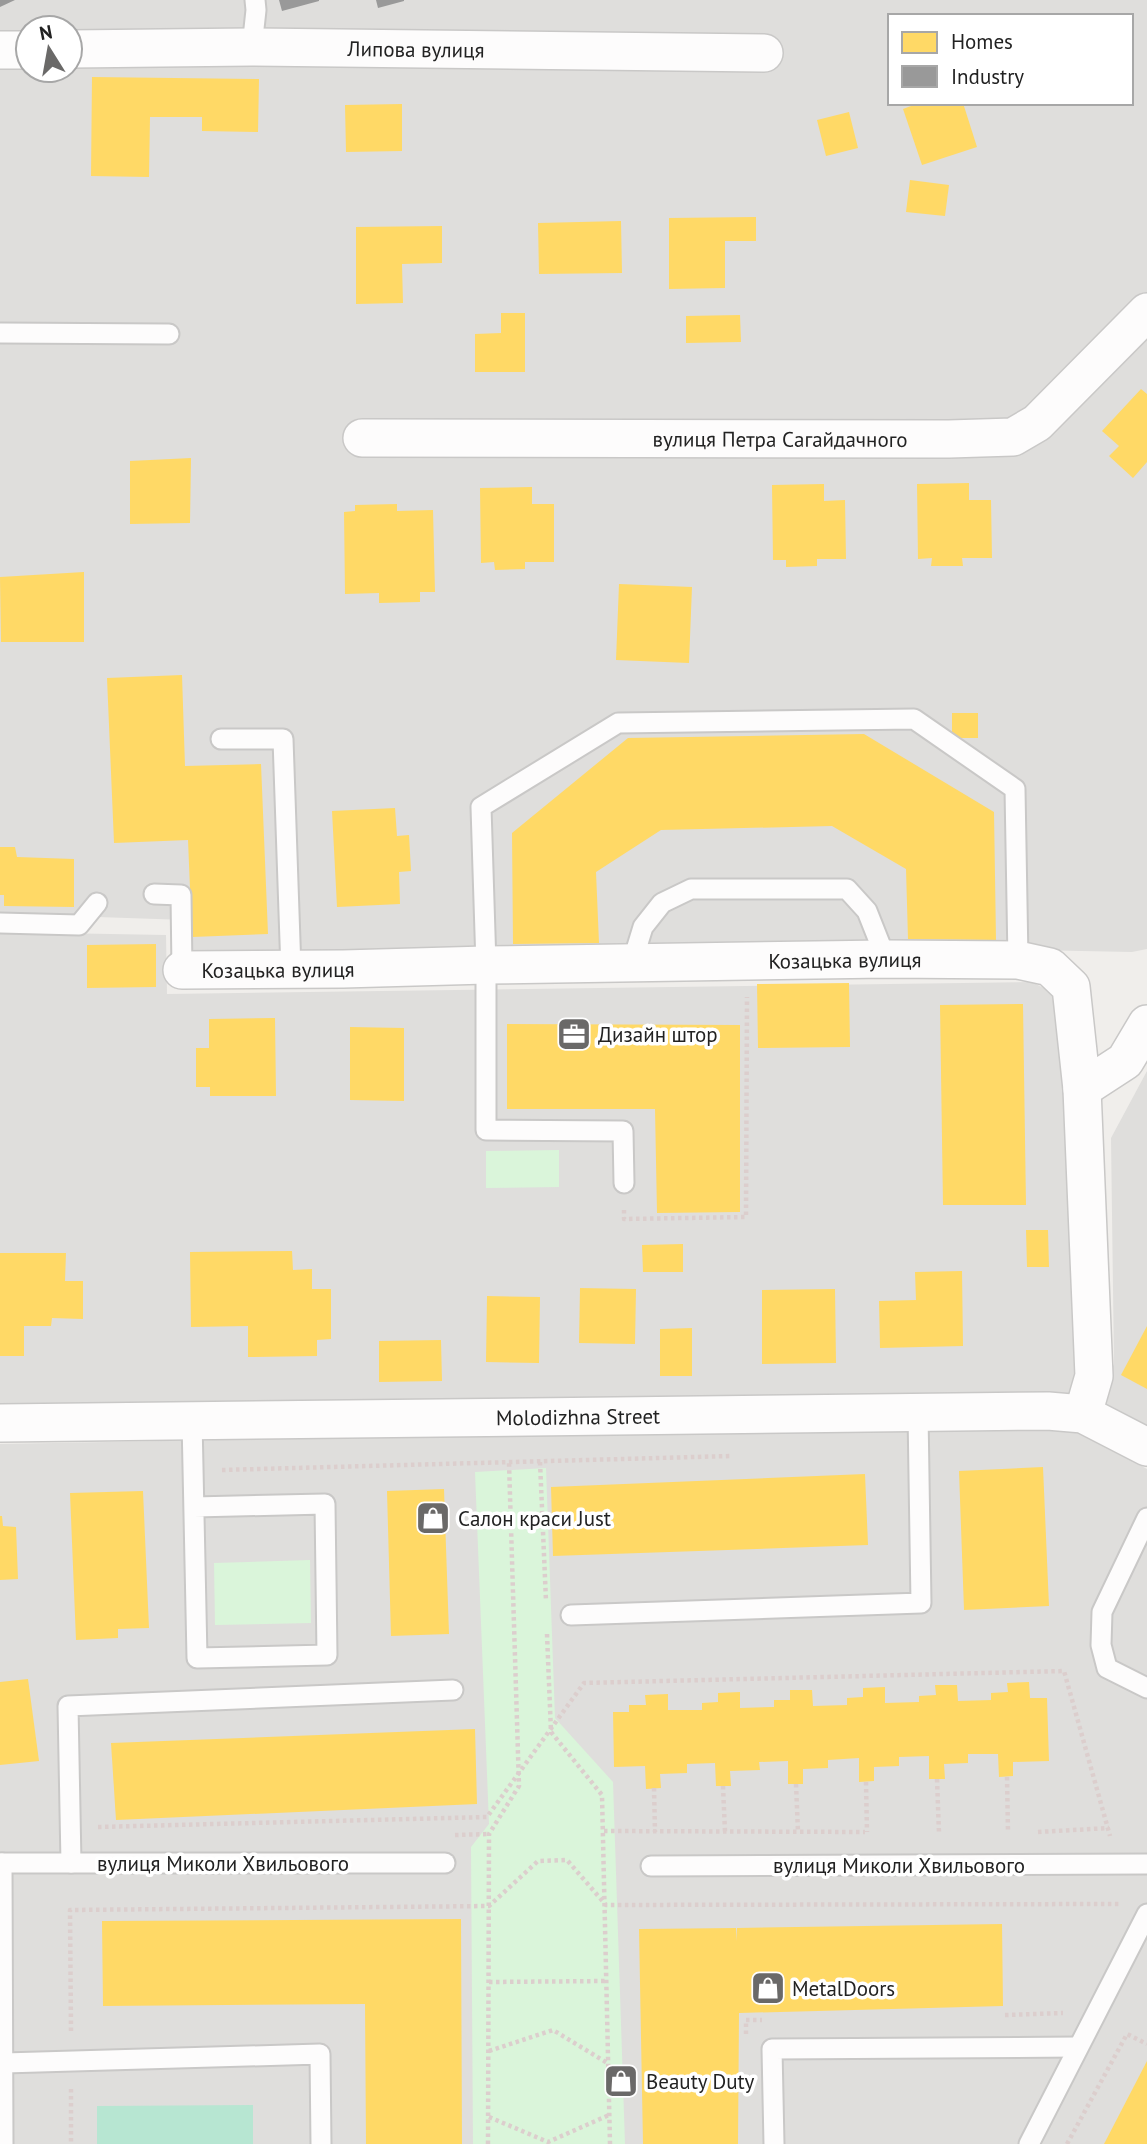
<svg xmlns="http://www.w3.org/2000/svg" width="1147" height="2144" font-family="'PT Sans',sans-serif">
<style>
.residential{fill:#dfdedc;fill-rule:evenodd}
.park{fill:#daf5da}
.pitch{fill:#b7e6d2}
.homes{fill:#ffd966}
.industry{fill:#999}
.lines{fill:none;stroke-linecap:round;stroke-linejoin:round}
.lane-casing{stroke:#c9c8c7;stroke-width:23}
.street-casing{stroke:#c9c8c7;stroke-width:40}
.path{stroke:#dccecd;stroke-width:4.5;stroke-dasharray:3.5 3.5;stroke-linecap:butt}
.lane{stroke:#fdfcfc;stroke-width:19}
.street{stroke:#fdfcfc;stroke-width:37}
.labels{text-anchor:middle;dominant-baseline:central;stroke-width:7;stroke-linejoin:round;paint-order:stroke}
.street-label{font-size:21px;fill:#222;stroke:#fff}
.poi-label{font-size:21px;fill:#222;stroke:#fff;text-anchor:start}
</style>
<rect width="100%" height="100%" fill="#f0eeeb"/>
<g class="residential">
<path d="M 0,0 L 1147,0 L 1147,949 L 1132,952 L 1031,950 L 190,951 L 186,920 L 68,916 L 0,925 ZM 890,16 L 1131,16 L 1131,103 L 890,103 ZM 28,28 L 70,28 L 70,70 L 28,70 Z"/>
<path d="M 0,932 L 166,935 L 167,994 L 1032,982 L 1059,996 L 1081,1378 L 1076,1397 L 0,1414 Z"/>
<path d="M 1147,1071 L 1147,1427 L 1096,1401 L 1114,1364 L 1111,1138 Z"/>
<path d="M 1037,1425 L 1080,1434 L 1147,1469 L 1147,2144 L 0,2144 L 0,1444 Z"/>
</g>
<g class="park">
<path d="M 559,1150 L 559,1187 L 486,1188 L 486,1151 Z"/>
<path d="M 546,1468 L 555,1718 L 613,1782 L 625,2144 L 473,2144 L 471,1847 L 489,1824 L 475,1472 Z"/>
<path d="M 310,1560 L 311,1623 L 215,1625 L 214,1563 Z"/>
</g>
<path class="pitch" d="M 253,2105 L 253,2144 L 97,2144 L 97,2106 Z"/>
<g class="homes">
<path d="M 92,77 L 259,79 L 258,132 L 202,131 L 202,117 L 150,117 L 149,177 L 91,176 Z"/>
<path d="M 919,103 L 963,103 L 977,147 L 922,165 L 903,109 Z"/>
<path d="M 402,104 L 402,151 L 346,152 L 345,105 Z"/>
<path d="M 849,112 L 858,148 L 826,156 L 817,120 Z"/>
<path d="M 910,180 L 949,185 L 945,216 L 906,212 Z"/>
<path d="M 756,217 L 756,241 L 725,241 L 725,288 L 669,289 L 669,218 Z"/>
<path d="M 621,221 L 622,273 L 539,274 L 538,223 Z"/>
<path d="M 442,226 L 442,263 L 402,264 L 403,303 L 356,304 L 356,227 Z"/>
<path d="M 501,313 L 525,313 L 525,372 L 475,372 L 475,334 L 501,333 Z"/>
<path d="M 740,315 L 741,342 L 686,343 L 686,316 Z"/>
<path d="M 1141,389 L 1147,394 L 1147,462 L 1133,478 L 1109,456 L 1119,446 L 1102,431 Z"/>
<path d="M 191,458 L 190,523 L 130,524 L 130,461 Z"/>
<path d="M 969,483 L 969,500 L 991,500 L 992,558 L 962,558 L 963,566 L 931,566 L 932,558 L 918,559 L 917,484 Z"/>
<path d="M 824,484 L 824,501 L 845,500 L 846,559 L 817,559 L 817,566 L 786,567 L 786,560 L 773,560 L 772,485 Z"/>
<path d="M 532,487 L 532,504 L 554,504 L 554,562 L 525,562 L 525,569 L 495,570 L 494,562 L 481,563 L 480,488 Z"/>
<path d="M 397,504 L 397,511 L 433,510 L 435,592 L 420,592 L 420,602 L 379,603 L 379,593 L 345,594 L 344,512 L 355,511 L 355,505 Z"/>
<path d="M 84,572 L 84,642 L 1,642 L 0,577 Z"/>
<path d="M 619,584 L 692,587 L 689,663 L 616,660 Z"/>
<path d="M 182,675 L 185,766 L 261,764 L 268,934 L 192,937 L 188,840 L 114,843 L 107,678 Z"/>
<rect x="952" y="713" width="26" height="25"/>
<path d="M 864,734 L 994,812 L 996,940 L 908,939 L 906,869 L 832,826 L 661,830 L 596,872 L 599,943 L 513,944 L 512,833 L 628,738 Z"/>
<path d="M 395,808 L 397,836 L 409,835 L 411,871 L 399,872 L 400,904 L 337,907 L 332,811 Z"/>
<path d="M 0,847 L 15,847 L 17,857 L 74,859 L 74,907 L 4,906 L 4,895 L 0,895 Z"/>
<path d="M 156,944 L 156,987 L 87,988 L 87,945 Z"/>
<path d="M 849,983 L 850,1047 L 758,1048 L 757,984 Z"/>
<path d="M 1023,1004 L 1026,1205 L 943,1205 L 940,1005 Z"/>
<path d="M 275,1018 L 276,1096 L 210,1096 L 210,1087 L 196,1087 L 196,1048 L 209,1048 L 209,1019 Z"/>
<path d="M 507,1024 L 740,1025 L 740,1212 L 657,1213 L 655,1109 L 507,1109 Z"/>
<path d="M 350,1027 L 404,1028 L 404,1101 L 350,1100 Z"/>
<path d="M 1026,1230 L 1048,1230 L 1049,1267 L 1027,1267 Z"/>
<path d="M 683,1244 L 683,1272 L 643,1272 L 642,1245 Z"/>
<path d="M 292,1251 L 293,1270 L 312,1269 L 312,1289 L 331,1289 L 331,1339 L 317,1340 L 317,1356 L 248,1357 L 248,1326 L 191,1327 L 190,1252 Z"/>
<path d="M 0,1253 L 66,1253 L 65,1281 L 83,1281 L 83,1319 L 52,1318 L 51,1326 L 24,1326 L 24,1356 L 0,1356 Z"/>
<path d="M 962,1271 L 963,1346 L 880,1348 L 879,1301 L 916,1300 L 915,1272 Z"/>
<path d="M 580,1288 L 636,1289 L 635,1344 L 579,1343 Z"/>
<path d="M 835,1289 L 836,1363 L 762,1364 L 762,1290 Z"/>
<path d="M 487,1296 L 540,1297 L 539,1363 L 486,1362 Z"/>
<path d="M 1147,1326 L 1147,1389 L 1121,1375 Z"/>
<path d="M 692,1328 L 692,1376 L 660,1376 L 660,1329 Z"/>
<path d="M 441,1340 L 442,1381 L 379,1382 L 379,1341 Z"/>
<path d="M 1043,1467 L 1049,1606 L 964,1610 L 959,1471 Z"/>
<path d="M 865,1474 L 868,1545 L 553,1556 L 551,1487 Z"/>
<path d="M 444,1489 L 449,1634 L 391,1636 L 387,1491 Z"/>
<path d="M 143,1491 L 149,1628 L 118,1629 L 118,1638 L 76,1640 L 70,1493 Z"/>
<path d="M 0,1516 L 2,1516 L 3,1526 L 16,1527 L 18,1579 L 0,1580 Z"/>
<path d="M 28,1679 L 39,1761 L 0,1765 L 0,1682 Z"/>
<path d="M 1029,1682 L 1030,1698 L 1047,1698 L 1049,1761 L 1013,1762 L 1013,1776 L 999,1777 L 998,1754 L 968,1754 L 968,1763 L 944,1764 L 945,1779 L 929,1779 L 929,1756 L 899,1757 L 899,1766 L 874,1767 L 874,1781 L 859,1782 L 859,1758 L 828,1760 L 828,1768 L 803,1769 L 803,1784 L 788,1784 L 788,1761 L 759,1762 L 760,1770 L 730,1771 L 731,1786 L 716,1786 L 715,1763 L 687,1764 L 687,1773 L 660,1774 L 661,1788 L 646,1789 L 645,1766 L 614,1767 L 613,1712 L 629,1712 L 629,1705 L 646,1705 L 645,1695 L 668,1694 L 668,1710 L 702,1710 L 702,1703 L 718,1702 L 718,1693 L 740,1692 L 740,1708 L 774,1707 L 774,1700 L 790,1700 L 790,1690 L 812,1690 L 813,1706 L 847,1705 L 847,1698 L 863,1697 L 863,1688 L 885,1687 L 885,1703 L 919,1702 L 919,1696 L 936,1695 L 935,1685 L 957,1685 L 958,1701 L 991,1700 L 991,1693 L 1008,1692 L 1007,1683 Z"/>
<path d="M 475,1729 L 477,1804 L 116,1820 L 111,1743 Z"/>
<path d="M 461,1919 L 462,2144 L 366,2144 L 365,2004 L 103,2006 L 102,1921 Z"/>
<path d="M 1002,1924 L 1003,2006 L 739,2013 L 738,2144 L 643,2144 L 639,1929 L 736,1928 L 737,1941 L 737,1928 Z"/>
<path d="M 1147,2061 L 1147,2144 L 1104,2144 Z"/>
</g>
<g class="industry">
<path d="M 0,0 L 15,0 L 0,7 Z"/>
<path d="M 279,0 L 319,0 L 319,1 L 282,11 Z"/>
<path d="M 376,0 L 404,0 L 404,1 L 378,8 Z"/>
</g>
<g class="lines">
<g class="lane-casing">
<g id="lane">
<path d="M 252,47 L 256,10 L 255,0"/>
<path d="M 0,333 L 169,334"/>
<path d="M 221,739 L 283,739 L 291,970"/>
<path d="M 154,894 L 181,895 L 182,970"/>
<path d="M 0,923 L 79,925 L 97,903"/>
<path d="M 632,963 L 643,927 L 662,903 L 691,889 L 847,889 L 867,911 L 886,959"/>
<path d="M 624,1183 L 623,1131 L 486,1130 L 486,965 L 481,807 L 618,723 L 914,719 L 1015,789 L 1018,960"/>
<path d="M 192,1420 L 197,1658 L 327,1655 L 325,1504 L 194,1507"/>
<path d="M 1147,1518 L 1102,1612 L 1101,1645 L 1107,1668 L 1147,1688"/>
<path d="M 571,1615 L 921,1603 L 918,1413"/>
<path d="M 0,1863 L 445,1863"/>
<path d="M 2,1863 L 3,2144"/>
<path d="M 71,1863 L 68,1706 L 453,1690"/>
<path d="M 651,1866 L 1147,1864"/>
<path d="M 4,2063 L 320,2054 L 321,2144"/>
<path d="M 774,2144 L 772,2049 L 1077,2047"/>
<path d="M 1029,2144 L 1147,1914"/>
</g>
</g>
<g class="street-casing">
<g id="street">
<path id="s1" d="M 70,49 L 252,47 L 764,53"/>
<path d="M 0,50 L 28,50"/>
<path id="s2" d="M 362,438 L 949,439 L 1013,437 L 1037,423 L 1147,312"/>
<path id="s3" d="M 182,970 L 343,969 L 486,965 L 886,959 L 1018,960 L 1050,967 L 1071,987 L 1082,1089 L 1094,1376 L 1083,1414"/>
<path d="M 1082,1089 L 1125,1061 L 1147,1024"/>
<path id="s4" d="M 0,1423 L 1048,1411 L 1083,1414 L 1147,1447"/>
</g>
</g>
<g class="path">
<path d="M 624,1210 L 624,1219 L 746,1217 L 747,997"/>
<path d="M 540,1462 L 546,1601"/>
<path d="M 222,1470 L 731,1456"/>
<path d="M 547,1634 L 551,1732 L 602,1795 L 610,2144"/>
<path d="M 1007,1777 L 1008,1833"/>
<path d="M 937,1779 L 939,1833"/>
<path d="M 866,1782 L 867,1832"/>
<path d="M 796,1784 L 798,1832"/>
<path d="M 723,1786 L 725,1832"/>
<path d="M 654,1788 L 655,1832"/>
<path d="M 98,1827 L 487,1817 L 584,1683 L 1064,1671 L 1110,1836"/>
<path d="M 604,1831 L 865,1832"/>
<path d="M 1038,1832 L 1109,1828"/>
<path d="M 455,1835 L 489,1834"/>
<path d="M 489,1982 L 608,1981"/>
<path d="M 1005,2015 L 1063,2013"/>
<path d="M 71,2031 L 70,1910 L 489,1906 L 538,1861 L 567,1860 L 606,1905 L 1119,1904"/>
<path d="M 746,2034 L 746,2020 L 762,2020"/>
<path d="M 489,2051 L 553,2030 L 609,2064"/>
<path d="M 71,2089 L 71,2144"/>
<path d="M 489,2117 L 548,2142 L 609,2115"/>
<path d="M 488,2144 L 489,1834 L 519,1786 L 509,1463"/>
<path d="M 1067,2144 L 1127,2034 L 1147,2044"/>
</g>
<use href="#lane" class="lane"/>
<use href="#street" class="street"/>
</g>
<defs>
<g id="office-square" transform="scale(1.75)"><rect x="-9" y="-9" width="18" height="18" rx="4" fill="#6a6968" stroke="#fff"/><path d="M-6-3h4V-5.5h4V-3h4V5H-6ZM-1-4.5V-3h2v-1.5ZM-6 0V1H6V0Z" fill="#fff"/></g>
<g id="shop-square" transform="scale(1.75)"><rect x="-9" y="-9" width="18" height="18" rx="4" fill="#6a6968" stroke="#fff"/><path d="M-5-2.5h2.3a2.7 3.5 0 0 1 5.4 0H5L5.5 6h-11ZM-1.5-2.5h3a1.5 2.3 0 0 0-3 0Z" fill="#fff"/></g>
</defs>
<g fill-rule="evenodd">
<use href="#office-square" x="574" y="1034"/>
<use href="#shop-square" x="433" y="1518"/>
<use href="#shop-square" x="768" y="1988"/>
<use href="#shop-square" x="621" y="2081"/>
</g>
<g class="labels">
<g class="street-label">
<text stroke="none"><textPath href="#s1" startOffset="346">Липова вулиця</textPath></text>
<text stroke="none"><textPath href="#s2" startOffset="418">вулиця Петра Сагайдачного</textPath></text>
<text stroke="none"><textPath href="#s3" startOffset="663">Козацька вулиця</textPath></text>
<text stroke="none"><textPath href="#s3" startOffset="96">Козацька вулиця</textPath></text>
<text stroke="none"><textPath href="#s4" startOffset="578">Molodizhna Street</textPath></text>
<text x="223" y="1863">вулиця Миколи Хвильового</text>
<text x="899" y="1865">вулиця Миколи Хвильового</text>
</g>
<g class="poi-label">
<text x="598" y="1034">Дизайн штор</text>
<text x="458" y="1518">Салон краси Just</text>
<text x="792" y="1988">MetalDoors</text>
<text x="646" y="2081">Beauty Duty</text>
</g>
</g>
<rect x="888" y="14" width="245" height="91" fill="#ffffff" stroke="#a7a7a7" stroke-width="2"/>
<rect x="902" y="32" width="35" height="21" fill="#ffd966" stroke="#a7a7a7" stroke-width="2"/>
<text x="951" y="49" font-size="21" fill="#222222">Homes</text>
<rect x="902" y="66" width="35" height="21" fill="#999999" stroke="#a7a7a7" stroke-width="2"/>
<text x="951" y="84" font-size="21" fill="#222222">Industry</text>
<g transform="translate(49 49) rotate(349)"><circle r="33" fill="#ffffff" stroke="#a7a7a7" stroke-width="2"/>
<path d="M0-5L12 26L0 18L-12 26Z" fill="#6a6968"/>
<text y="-10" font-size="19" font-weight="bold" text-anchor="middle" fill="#222222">N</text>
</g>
</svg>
